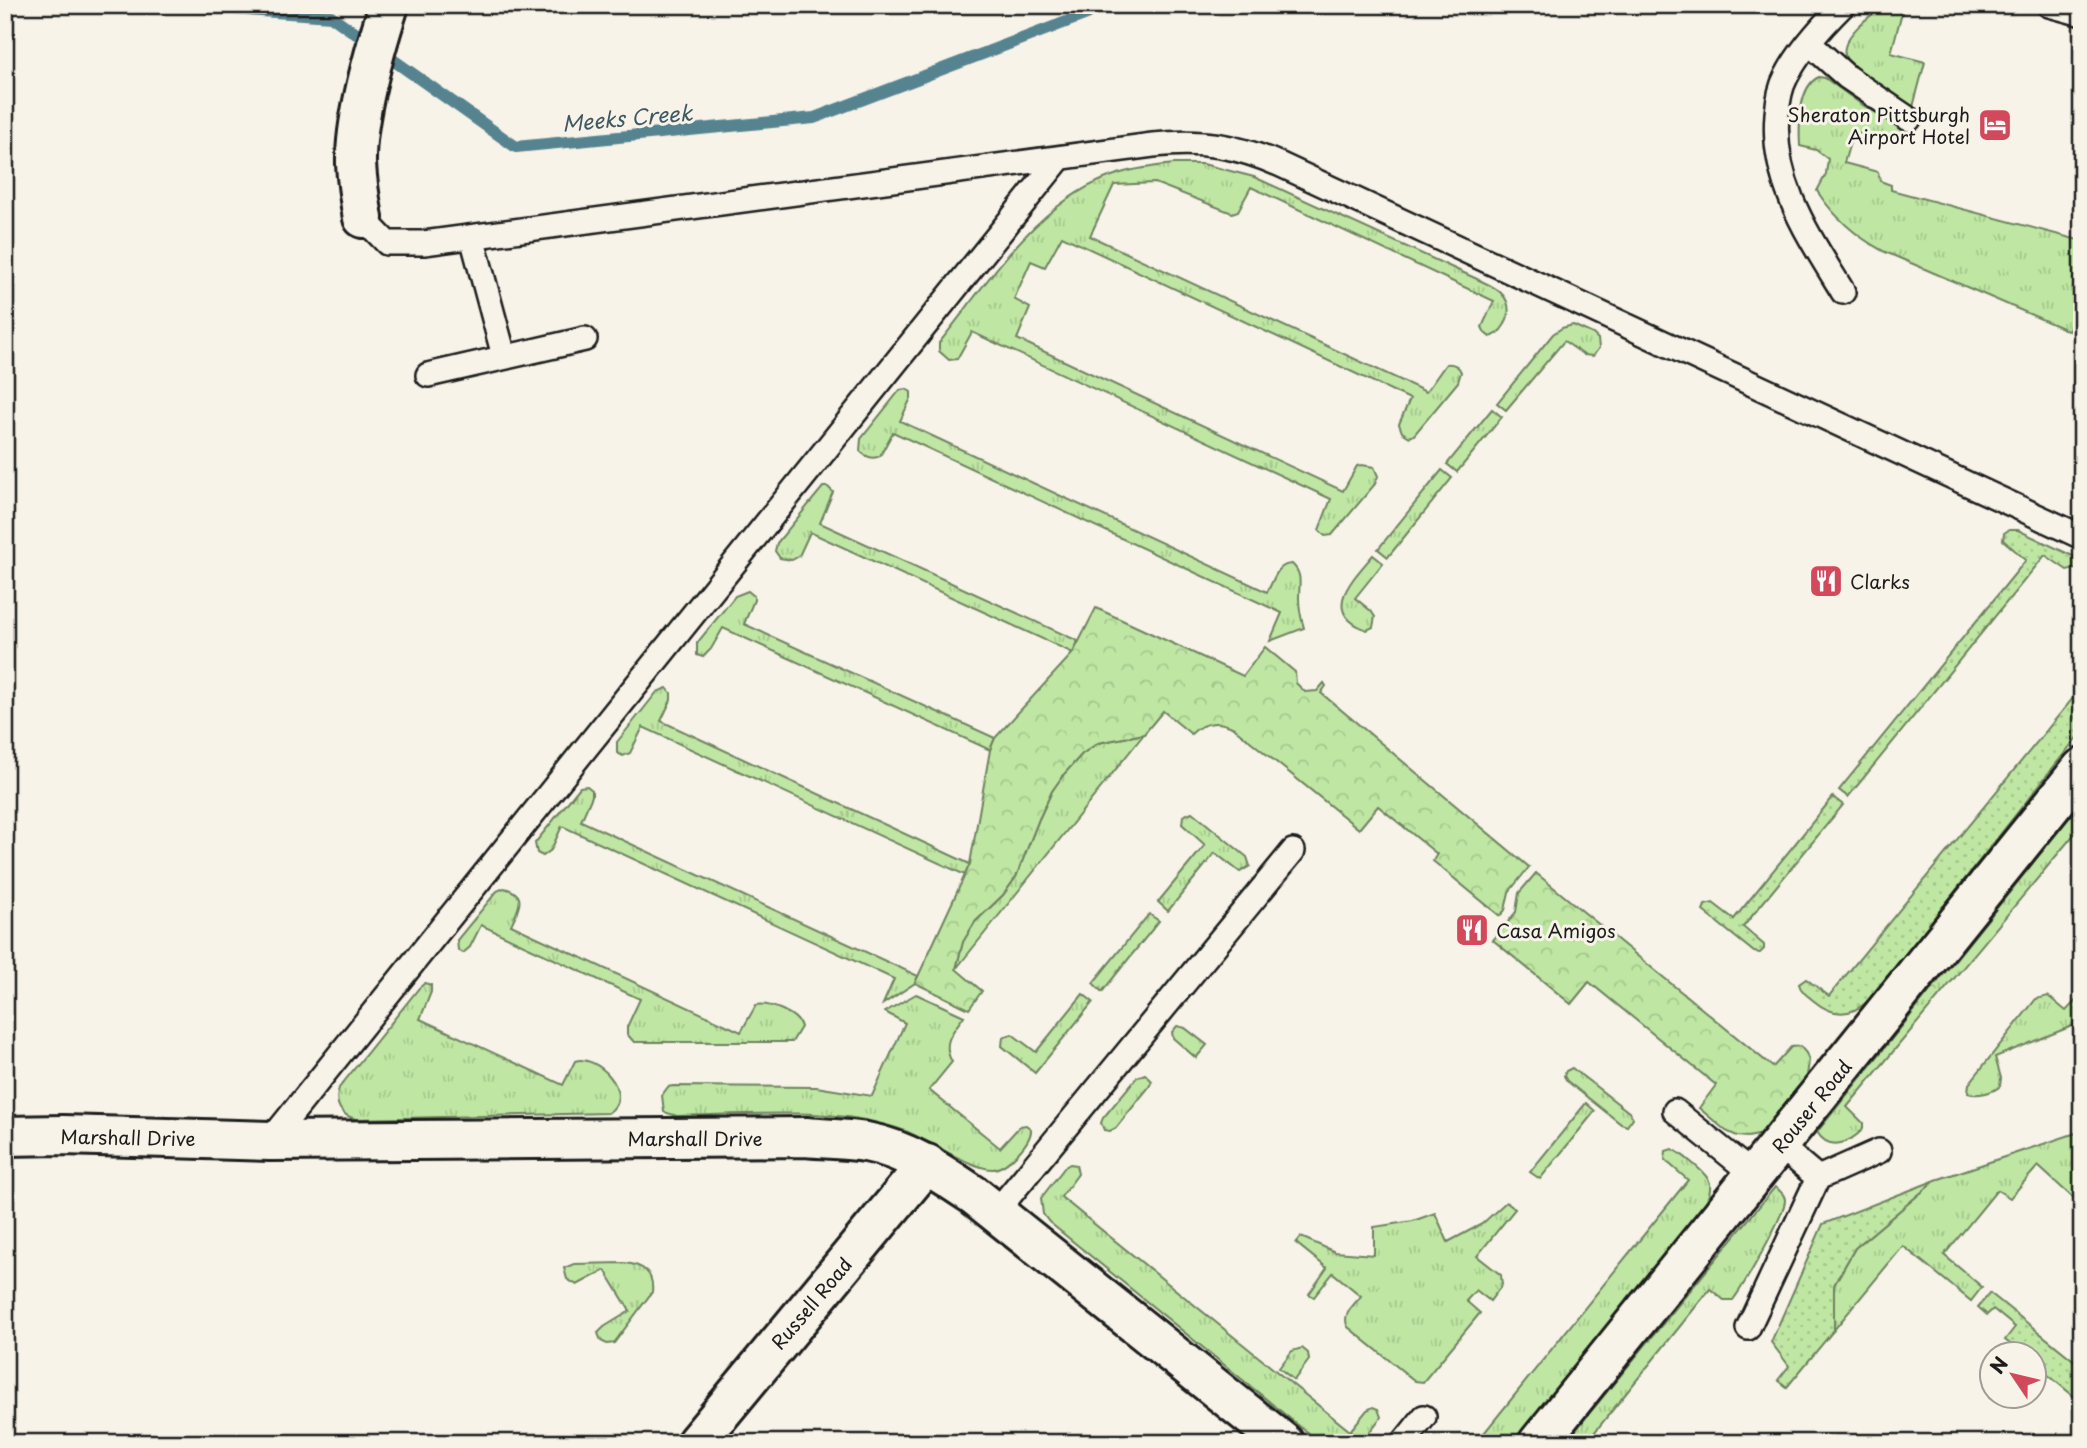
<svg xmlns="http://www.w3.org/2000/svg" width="2087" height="1448" font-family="'Playpen Sans',sans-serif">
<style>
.grass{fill:url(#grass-tufts);stroke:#6e8260;stroke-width:2}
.forest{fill:url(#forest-crowns);stroke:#6e8260;stroke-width:2}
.garden{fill:url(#garden-dots);stroke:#6e8260;stroke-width:2}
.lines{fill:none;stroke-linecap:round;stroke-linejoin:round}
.stream{stroke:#568390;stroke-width:12}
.lane-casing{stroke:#1c1c1c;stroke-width:28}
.street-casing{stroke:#1c1c1c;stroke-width:44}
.lane{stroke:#f7f3e8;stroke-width:23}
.street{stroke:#f7f3e8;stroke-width:38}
.labels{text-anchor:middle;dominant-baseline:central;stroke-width:6;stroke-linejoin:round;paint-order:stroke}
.poi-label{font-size:19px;fill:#1c1c1c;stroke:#f7f3e8;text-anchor:start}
.street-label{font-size:19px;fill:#1c1c1c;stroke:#f7f3e8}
.water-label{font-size:21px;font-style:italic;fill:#3e5860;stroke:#f7f3e8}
</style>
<defs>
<pattern id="grass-tufts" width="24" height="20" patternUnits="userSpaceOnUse" patternTransform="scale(1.75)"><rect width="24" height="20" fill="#bfe7a3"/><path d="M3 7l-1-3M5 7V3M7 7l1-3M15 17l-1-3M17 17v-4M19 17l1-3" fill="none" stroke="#a4c68c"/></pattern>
<pattern id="forest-crowns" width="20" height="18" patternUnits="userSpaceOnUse" patternTransform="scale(1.75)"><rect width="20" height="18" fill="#bfe7a3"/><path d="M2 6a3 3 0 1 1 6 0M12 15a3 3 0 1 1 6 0" fill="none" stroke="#a4c68c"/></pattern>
<pattern id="garden-dots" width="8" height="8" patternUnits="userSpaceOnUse" patternTransform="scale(1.75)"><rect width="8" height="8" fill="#bfe7a3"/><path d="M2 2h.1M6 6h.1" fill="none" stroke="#a4c68c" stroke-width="1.8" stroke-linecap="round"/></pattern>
</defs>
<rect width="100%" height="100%" fill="#f7f3e8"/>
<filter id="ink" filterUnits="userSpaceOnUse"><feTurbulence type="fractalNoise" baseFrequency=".0143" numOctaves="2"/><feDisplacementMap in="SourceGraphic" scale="14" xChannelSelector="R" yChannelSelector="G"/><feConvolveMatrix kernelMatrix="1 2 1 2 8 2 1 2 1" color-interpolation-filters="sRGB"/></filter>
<g filter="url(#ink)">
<g class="grass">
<path d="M 1887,5 L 1904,5 L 1891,53 L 1925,62 L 1913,107 C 1897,98 1853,73 1846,58 C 1837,39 1872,13 1887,5 Z"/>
<path d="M 1819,77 L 1825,78 L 1861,104 L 1906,130 L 1903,140 L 1887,141 L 1853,132 L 1844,163 L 1878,172 L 1880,181 L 1891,185 L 1891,190 L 2082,241 L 2082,282 L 2069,331 L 1883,251 C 1857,237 1834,217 1817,191 L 1826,174 L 1828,159 L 1816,150 L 1800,146 C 1799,126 1798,86 1819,77 Z"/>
<path d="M 1174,164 L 1203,164 L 1254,177 L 1477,279 C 1485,283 1496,287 1502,294 C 1515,308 1507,331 1490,337 L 1485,333 L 1482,327 L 1494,301 L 1251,187 L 1238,211 L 1232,213 L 1155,183 L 1114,185 L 1090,236 L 1426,392 L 1446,364 C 1453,363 1459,366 1461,372 L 1458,382 L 1414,435 L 1410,437 L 1402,432 L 1399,424 L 1410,399 L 1062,236 L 1045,267 L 1031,261 L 1014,299 L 1030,308 L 1017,339 L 1343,491 L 1357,466 L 1362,465 L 1374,467 L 1378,476 L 1375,484 L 1332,535 L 1325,536 L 1319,530 L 1331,499 L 972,332 L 957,359 L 949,360 L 939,351 L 939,343 C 990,280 1039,197 1121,173 C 1138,168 1156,166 1174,164 Z"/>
<path d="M 1573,325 L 1593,334 L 1598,339 L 1599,348 L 1593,356 L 1584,355 L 1564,341 L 1506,410 L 1497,403 L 1553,334 L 1562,328 Z"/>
<path d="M 906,389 L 911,392 L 911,398 L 900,421 L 1267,592 C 1274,581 1276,564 1292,564 C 1303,574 1299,584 1299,598 C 1299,609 1301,618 1304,628 L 1270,641 L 1282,613 L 893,432 L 880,456 C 872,460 866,457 860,451 L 861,439 L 900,390 Z"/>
<path d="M 1492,409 L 1502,417 L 1457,472 L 1447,464 Z"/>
<path d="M 1442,470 L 1452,478 L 1388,557 L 1378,549 Z"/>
<path d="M 823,487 L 828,487 L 833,492 L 820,523 L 1078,641 L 1073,653 L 810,532 L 799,556 L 792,560 L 780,558 L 775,551 L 777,543 Z"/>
<path d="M 1373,555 L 1383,563 L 1355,598 L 1371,611 L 1375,617 L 1373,627 L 1367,630 C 1318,612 1354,578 1373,555 Z"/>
<path d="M 748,591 L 754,596 L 754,600 L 744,624 L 995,738 L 990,750 L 723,628 L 711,649 L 703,657 L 697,655 L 697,643 L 735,596 Z"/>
<path d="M 667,688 L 671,693 L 671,700 L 661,721 L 970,864 L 965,875 L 643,727 L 630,753 L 623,756 L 617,753 L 617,742 L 657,692 Z"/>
<path d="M 1144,734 L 956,969 L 963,941 L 975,922 L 1003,895 L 1016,877 L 1039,819 L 1052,791 L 1064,774 L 1082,754 L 1098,743 Z"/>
<path d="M 587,786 L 592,790 L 592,796 L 581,821 L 918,976 L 915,983 L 883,1004 L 894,979 L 562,826 L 551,850 L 543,856 L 537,853 L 535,843 L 580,787 Z"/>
<path d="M 2082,802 L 2082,825 L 1847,1107 L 1863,1123 L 1863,1129 C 1850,1143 1829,1152 1817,1132 Z"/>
<path d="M 1192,812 L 1247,857 L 1250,866 L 1240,872 L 1215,853 L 1168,911 L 1158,902 L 1205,845 L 1182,824 L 1183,816 Z"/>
<path d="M 504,888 C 529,894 518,909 511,925 L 741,1032 L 756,1005 C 769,1002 798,1014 801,1027 L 792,1042 L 634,1042 L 627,1034 L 627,1027 L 640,999 L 481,925 L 470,947 L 463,953 L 458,950 L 457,940 L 497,891 Z"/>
<path d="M 1149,914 L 1159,921 L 1102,992 L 1093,983 Z"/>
<path d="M 425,983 L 431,985 L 431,992 L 420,1019 L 563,1085 L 575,1061 C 595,1053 637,1093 608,1113 L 356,1119 C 340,1115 334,1104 339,1088 L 419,988 Z"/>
<path d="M 916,994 L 964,1016 C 953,1031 941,1043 952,1062 L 929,1090 L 1000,1148 L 1020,1126 L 1026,1125 L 1031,1129 C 1032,1142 1007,1168 993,1169 C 973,1170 927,1139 905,1131 C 895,1127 885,1125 874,1122 C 815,1108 738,1115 677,1116 L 664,1112 L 662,1095 L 668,1087 L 673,1086 L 816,1087 L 872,1096 L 905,1023 L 885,1012 Z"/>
<path d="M 1083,994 L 1093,1002 L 1035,1073 L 1002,1046 L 1003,1037 L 1012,1034 L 1036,1052 Z"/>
<path d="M 2082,994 L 2082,1022 L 1995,1057 L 2001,1078 L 2000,1086 C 1993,1093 1977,1096 1968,1093 L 1969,1084 L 2036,999 L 2048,996 L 2066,1011 Z"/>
<path d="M 1177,1026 L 1185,1028 L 1207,1045 L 1196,1058 L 1173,1038 L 1172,1032 Z"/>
<path d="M 1572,1068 L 1630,1113 L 1633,1118 L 1627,1126 L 1621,1124 L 1567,1081 L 1564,1076 L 1566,1071 Z"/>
<path d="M 1145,1074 L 1152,1081 L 1149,1087 L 1116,1128 L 1110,1131 L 1104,1130 L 1101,1123 L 1103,1118 L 1137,1077 Z"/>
<path d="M 1586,1103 L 1595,1111 L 1540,1179 L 1530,1172 Z"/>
<path d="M 2082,1131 L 2082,1206 L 2038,1166 L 2010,1198 L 1997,1190 L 1944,1255 L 1982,1287 L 1971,1301 L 1903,1246 L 1834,1330 L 1834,1285 L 1855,1248 L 1936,1180 Z"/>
<path d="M 1672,1149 C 1679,1152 1685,1157 1691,1162 C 1713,1180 1716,1186 1701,1211 L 1513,1443 L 1476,1443 L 1688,1180 L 1665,1160 L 1666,1151 Z"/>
<path d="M 1070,1164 L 1076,1165 L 1078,1174 L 1061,1197 L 1350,1431 L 1367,1410 L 1373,1407 L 1378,1409 L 1381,1417 L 1361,1443 L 1320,1443 L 1049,1222 L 1043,1214 L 1041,1198 L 1065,1167 Z"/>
<path d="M 1775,1187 C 1779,1190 1785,1194 1785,1200 C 1785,1215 1744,1285 1733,1300 L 1724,1300 L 1710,1289 L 1586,1443 L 1565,1443 Z"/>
<path d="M 1506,1202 L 1515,1209 L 1477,1256 L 1501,1275 L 1502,1285 L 1490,1301 L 1476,1290 L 1466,1301 L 1480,1313 L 1423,1382 L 1415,1381 L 1348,1327 C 1341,1315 1354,1305 1361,1296 L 1333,1273 L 1314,1297 L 1309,1294 L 1327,1268 L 1296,1243 L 1301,1237 L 1335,1252 L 1374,1255 L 1374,1227 L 1413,1221 L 1435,1213 L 1448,1242 L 1482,1224 Z"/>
<path d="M 624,1263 C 643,1265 654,1272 652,1292 L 614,1343 L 607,1344 L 601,1341 L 598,1333 L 604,1327 L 630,1311 L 605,1270 L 577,1285 L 567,1279 L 564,1268 L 574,1264 Z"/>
<path d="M 1302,1348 L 1308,1353 L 1309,1360 L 1294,1380 L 1279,1368 L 1292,1351 Z"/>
</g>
<g class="forest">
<path d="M 1096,608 L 1243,676 L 1265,647 L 1295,672 L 1296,683 L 1305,692 L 1317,691 L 1324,683 L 1326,686 L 1321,693 L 1529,867 L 1509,892 L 1505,910 L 1500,916 L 1433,861 L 1437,854 L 1378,806 L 1359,829 L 1234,728 C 1218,720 1204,721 1191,734 L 1163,711 L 1144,734 L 1098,743 L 1082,754 L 1064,774 L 1052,791 L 1039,819 L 1016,877 L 1003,895 L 975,922 L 963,942 L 956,969 L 982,991 L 969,1009 L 915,983 L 970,864 L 990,750 L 995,738 L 1073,653 Z"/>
<path d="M 1536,873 L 1773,1067 L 1791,1047 L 1800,1046 L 1806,1053 L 1809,1061 L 1807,1076 L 1765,1130 L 1758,1135 L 1748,1137 L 1737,1136 L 1726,1131 L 1699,1108 L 1716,1085 L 1589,982 L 1571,1004 L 1493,940 L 1516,912 L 1519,893 Z"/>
</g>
<g class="garden">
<path d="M 2009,530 L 2018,530 L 2073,556 L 2077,561 L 2076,568 L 2067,570 L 2045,555 L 1848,797 L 1839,790 L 2026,560 L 2003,540 L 2004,533 Z"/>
<path d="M 2082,687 L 2082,731 L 1869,1000 C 1851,1017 1832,1016 1814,1001 C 1807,995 1801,992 1799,984 L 1806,979 L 1829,996 Z"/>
<path d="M 1833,797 L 1843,805 L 1743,927 L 1764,945 L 1764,949 L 1760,953 L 1754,952 L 1703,911 L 1705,905 L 1713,903 L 1734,919 Z"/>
<path d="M 1936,1180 L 1855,1248 L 1834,1285 L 1834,1330 L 1787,1387 L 1778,1380 L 1789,1366 L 1771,1342 L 1823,1224 Z"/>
<path d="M 1990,1293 L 2082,1367 L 2082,1403 L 2035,1364 L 2035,1354 L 2022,1353 L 2005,1340 L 2015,1327 L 1993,1309 L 1987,1315 L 1978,1307 Z"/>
</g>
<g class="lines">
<path class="stream" d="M 178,5 L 331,16 L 516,147 L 814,118 L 1087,14 L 1099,5"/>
<g class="lane-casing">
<g id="lane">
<path d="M 1843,5 C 1822,26 1799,51 1786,77 C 1780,88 1778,101 1777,114 C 1771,182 1809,236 1843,292"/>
<path d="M 2049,5 L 2082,14"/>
<path d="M 1809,43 L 1847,77 L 1909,119"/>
<path d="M 363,218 L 387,243 L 424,243 L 1153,145 C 1202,140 1236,145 1281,165 L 2082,537"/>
<path d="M 472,237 L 504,356"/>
<path d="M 428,375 L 585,339"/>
<path d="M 1675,1111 L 1755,1176"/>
<path d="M 270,1141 L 1060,158"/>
<path d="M 1779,1145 L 1818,1178"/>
<path d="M 996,1212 L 1293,851"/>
<path d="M 1748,1328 L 1818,1178 L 1879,1151"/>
<path d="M 1403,1443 L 1424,1417"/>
</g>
</g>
<g class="street-casing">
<g id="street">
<path d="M 363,218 C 360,201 357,182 356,164 C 355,119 375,49 389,5"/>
<path d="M 5,1136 L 63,1135 L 270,1141 L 806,1137 C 826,1139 847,1139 866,1142 C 908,1150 941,1173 975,1196 L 1284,1443"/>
<path d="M 696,1443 L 927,1164"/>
<path d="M 1538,1443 L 2082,768"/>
</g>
</g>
<use href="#lane" class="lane"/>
<use href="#street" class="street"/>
</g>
</g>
<defs>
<g id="hotel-square" transform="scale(1.75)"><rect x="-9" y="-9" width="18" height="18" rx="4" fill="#d1495b" stroke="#f7f3e8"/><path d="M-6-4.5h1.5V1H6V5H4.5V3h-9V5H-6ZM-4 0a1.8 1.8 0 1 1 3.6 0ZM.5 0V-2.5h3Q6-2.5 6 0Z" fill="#fff"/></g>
<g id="restaurant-square" transform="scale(1.75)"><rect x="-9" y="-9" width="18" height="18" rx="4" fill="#d1495b" stroke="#f7f3e8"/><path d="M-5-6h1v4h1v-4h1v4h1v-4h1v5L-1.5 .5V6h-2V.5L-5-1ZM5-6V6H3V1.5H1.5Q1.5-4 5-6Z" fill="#fff"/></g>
</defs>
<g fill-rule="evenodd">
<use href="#hotel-square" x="1995" y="125"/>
<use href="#restaurant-square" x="1826" y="581"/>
<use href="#restaurant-square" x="1472" y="930"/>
</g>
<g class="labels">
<g class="poi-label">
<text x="1970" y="114" text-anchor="end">Sheraton Pittsburgh<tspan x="1970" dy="22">Airport Hotel</tspan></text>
<text x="1850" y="581">Clarks</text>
<text x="1496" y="930">Casa Amigos</text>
</g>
<g class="street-label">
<text transform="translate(1811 1106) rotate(-51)">Rouser Road</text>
<text transform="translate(128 1137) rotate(1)">Marshall Drive</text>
<text x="695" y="1138">Marshall Drive</text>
<text transform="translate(811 1303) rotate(-50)">Russell Road</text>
</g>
<g class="water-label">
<text transform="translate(627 117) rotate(-5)">Meeks Creek</text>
</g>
</g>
<rect width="2087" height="1448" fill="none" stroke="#f7f3e8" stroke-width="28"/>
<rect x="14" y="14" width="2059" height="1420" fill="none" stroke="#1c1c1c" stroke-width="2.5" filter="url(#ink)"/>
<g transform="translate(2013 1375) rotate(305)"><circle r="33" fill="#f7f3e8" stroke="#9f9d96" stroke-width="2"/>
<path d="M0-5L12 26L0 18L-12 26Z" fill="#d1495b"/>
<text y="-10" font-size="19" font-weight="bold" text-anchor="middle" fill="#1c1c1c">N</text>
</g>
</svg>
